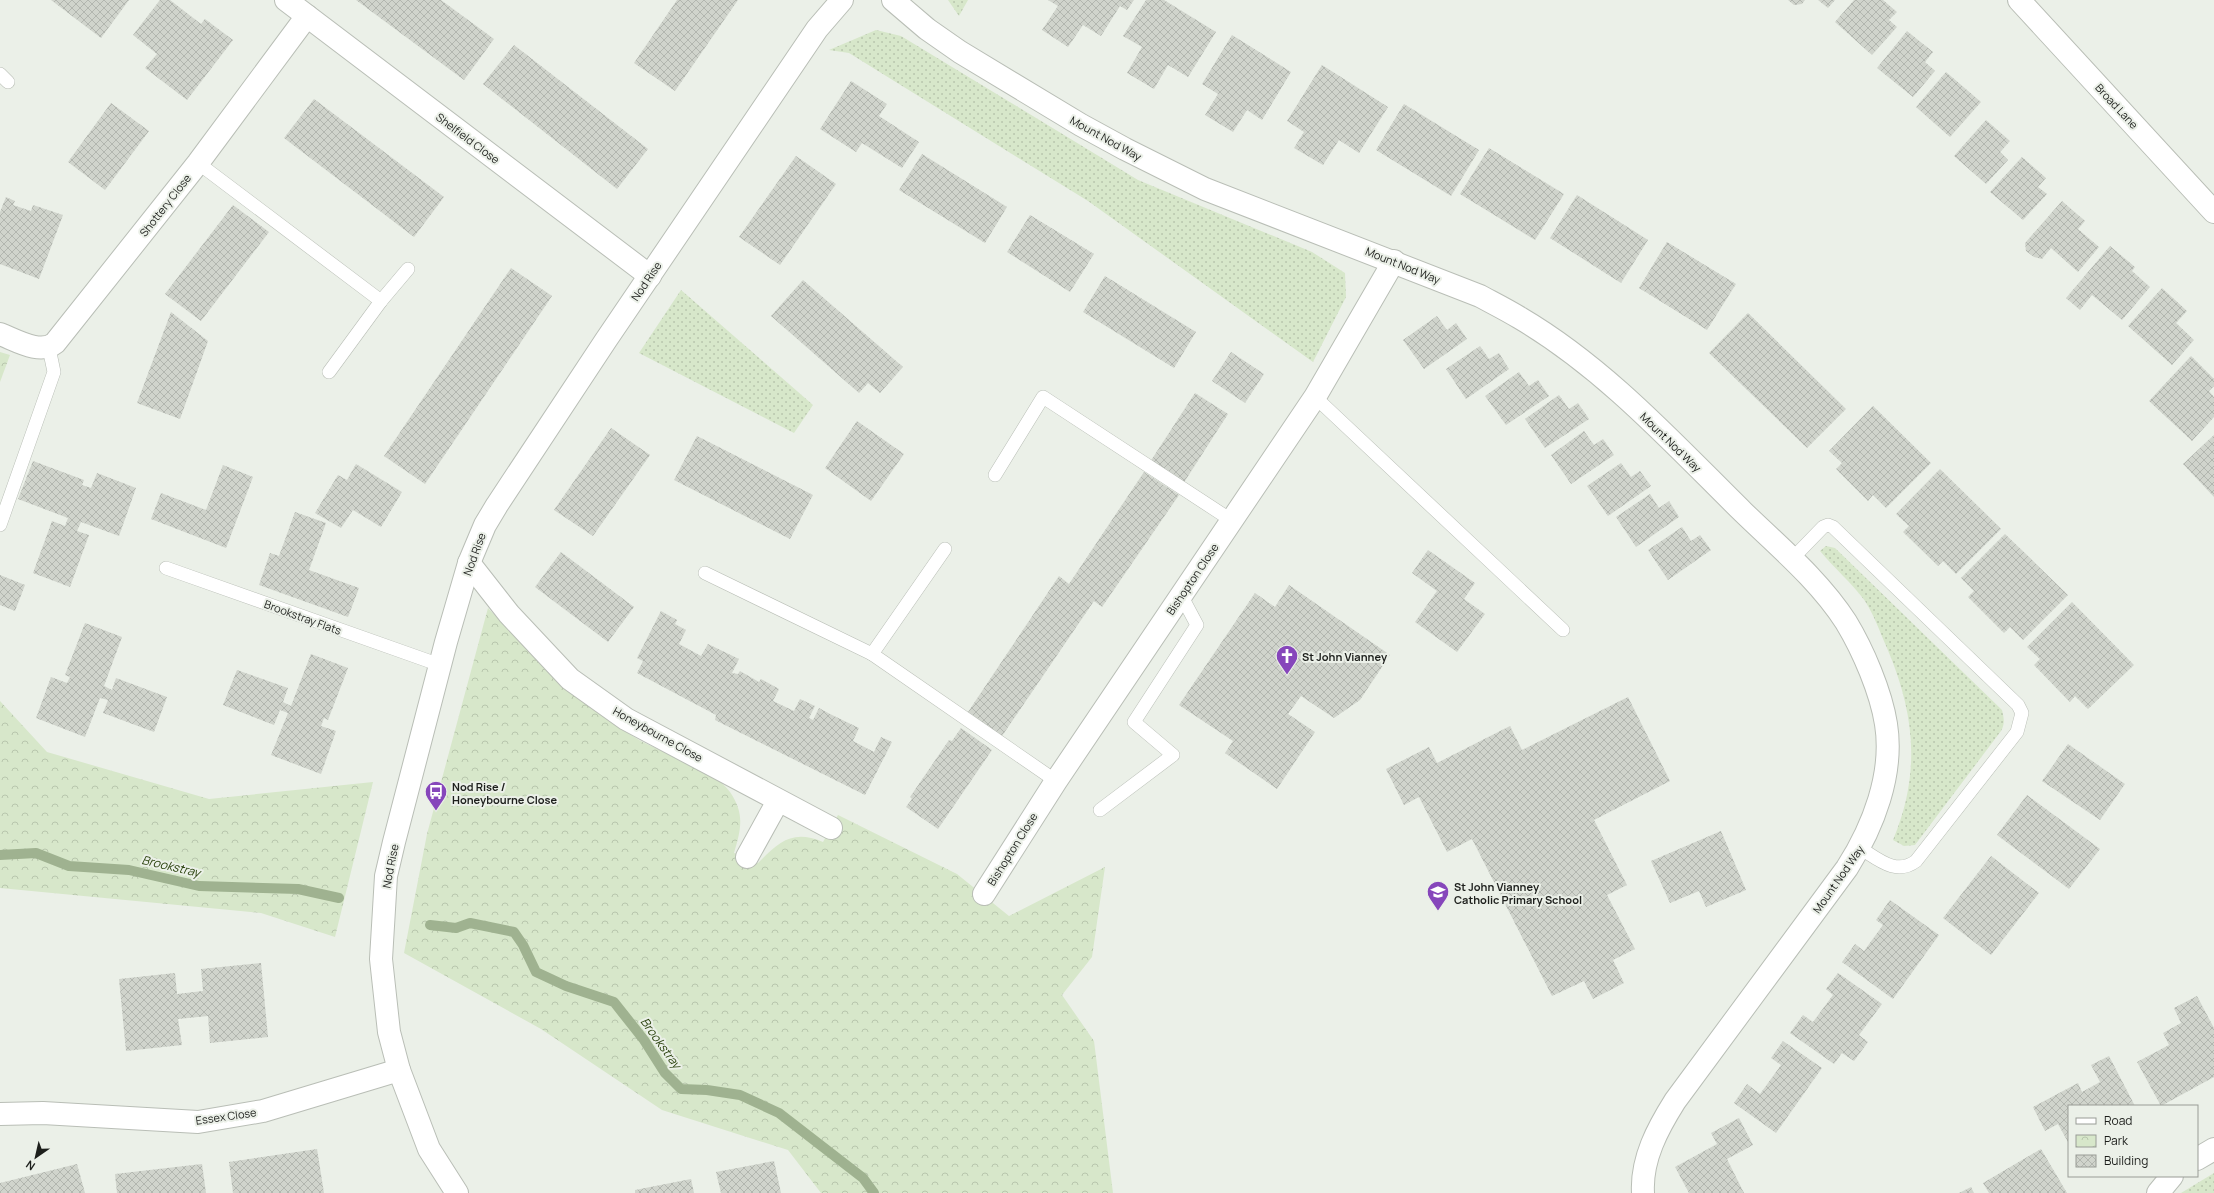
<svg xmlns="http://www.w3.org/2000/svg" width="2214" height="1193" font-family="Manrope,sans-serif">
<style>
.grass{fill:url(#grass-dots)}
.park{fill:url(#park-crowns)}
.lines{fill:none;stroke-linecap:round;stroke-linejoin:round}
.stream{stroke:#9fb290;stroke-width:10}
.building{fill:url(#building-cross-hatch)}
.lane-casing{stroke:#b9beb6;stroke-width:14}
.street-casing{stroke:#b9beb6;stroke-width:24}
.secondary-casing{stroke:#b9beb6;stroke-width:24}
.lane{stroke:#fff;stroke-width:13}
.street{stroke:#fff;stroke-width:22}
.secondary{stroke:#fff;stroke-width:22}
.labels{text-anchor:middle;dominant-baseline:central;stroke-width:4;stroke-linejoin:round;paint-order:stroke}
.street-label{font-size:11px;fill:#1d1f1c;stroke:#ebf0e8}
.poi-label{font-size:11px;font-weight:bold;fill:#1d1f1c;stroke:#ebf0e8;text-anchor:start}
.water-label{font-size:12px;font-style:italic;fill:#29410c;stroke:#ebf0e8}
</style>
<defs>
<pattern id="grass-dots" width="8" height="8" patternUnits="userSpaceOnUse"><rect width="8" height="8" fill="#d7e7ca"/><path d="M2 2h.1M6 6h.1" fill="none" stroke="#b8c6ad" stroke-width="1.8" stroke-linecap="round"/></pattern>
<pattern id="park-crowns" width="20" height="18" patternUnits="userSpaceOnUse"><rect width="20" height="18" fill="#d7e7ca"/><path d="M2 6a3 3 0 1 1 6 0M12 15a3 3 0 1 1 6 0" fill="none" stroke="#b8c6ad"/></pattern>
<pattern id="building-cross-hatch" width="8" height="8" patternUnits="userSpaceOnUse"><rect width="8" height="8" fill="#d0d4cc"/><path d="M0 0l8 8M0 8l8-8" fill="none" stroke="#b2b6af"/></pattern>
</defs>
<rect width="100%" height="100%" fill="#ebf0e8"/>
<g class="grass">
<path d="M 948,0 L 968,0 L 959,16 Z"/>
<path d="M 876,30 L 901,36 L 1138,180 L 1312,252 L 1345,273 L 1346,297 L 1313,362 L 1088,201 L 849,53 L 829,50 Z"/>
<path d="M 681,290 L 813,405 L 794,433 L 639,353 Z"/>
<path d="M 1826,546 L 1835,548 L 2002,710 C 2004,718 2005,724 2001,731 L 1915,845 L 1904,846 L 1893,840 C 1921,773 1915,714 1887,648 C 1880,632 1874,615 1865,601 C 1852,583 1834,568 1820,551 Z"/>
<path d="M 2214,1173 L 2214,1193 L 2181,1193 Z"/>
</g>
<g class="park">
<path d="M 0,352 L 10,355 L 0,382 Z"/>
<path d="M 488,608 C 533,655 579,702 634,737 C 661,754 712,767 730,792 C 745,814 741,829 734,853 L 747,857 L 758,863 C 779,842 792,829 823,842 L 838,815 L 957,874 L 1009,916 L 1105,867 L 1092,957 L 1062,995 L 1094,1041 L 1113,1193 L 821,1193 L 788,1150 L 662,1110 L 541,1029 L 404,953 L 427,834 Z"/>
<path d="M 0,701 L 47,752 L 209,799 L 373,782 L 335,937 L 261,913 L 0,888 Z"/>
</g>
<g class="lines">
<g class="stream">
<path d="M 0,855 L 36,853 L 69,866 L 129,870 L 199,886 L 298,889 L 339,898"/>
<path d="M 430,925 L 456,928 L 470,923 L 514,932 L 523,945 L 536,972 L 566,986 L 614,1002 L 644,1040 L 665,1073 L 681,1089 L 707,1090 L 740,1095 L 779,1113 L 863,1178 L 874,1193"/>
</g>
</g>
<g class="building">
<path d="M 51,0 L 129,0 L 101,38 Z"/>
<path d="M 160,0 L 170,0 L 201,24 L 205,19 L 233,40 L 187,100 L 145,68 L 157,54 L 133,35 Z"/>
<path d="M 356,0 L 441,0 L 494,39 L 464,80 Z"/>
<path d="M 677,0 L 738,0 L 675,91 L 634,63 Z"/>
<path d="M 1048,0 L 1134,0 L 1127,10 L 1120,6 L 1101,36 L 1083,25 L 1068,47 L 1042,30 L 1058,6 Z"/>
<path d="M 1146,0 L 1164,0 L 1216,32 L 1188,77 L 1168,65 L 1154,89 L 1127,73 L 1142,47 L 1123,36 Z"/>
<path d="M 1788,0 L 1805,0 L 1802,4 L 1794,5 Z"/>
<path d="M 1818,0 L 1835,0 L 1828,8 Z"/>
<path d="M 1854,0 L 1883,0 L 1897,12 L 1889,20 L 1897,27 L 1872,55 L 1835,22 Z"/>
<path d="M 1907,31 L 1933,52 L 1925,62 L 1935,71 L 1913,97 L 1877,68 Z"/>
<path d="M 1232,35 L 1291,72 L 1262,120 L 1247,110 L 1233,132 L 1205,115 L 1218,94 L 1202,84 Z"/>
<path d="M 514,45 L 648,149 L 617,189 L 483,84 Z"/>
<path d="M 1322,65 L 1388,107 L 1359,153 L 1339,140 L 1323,165 L 1294,148 L 1304,132 L 1287,121 Z"/>
<path d="M 1946,72 L 1981,102 L 1950,137 L 1916,107 Z"/>
<path d="M 851,81 L 887,104 L 879,116 L 919,142 L 902,168 L 862,143 L 856,152 L 820,129 Z"/>
<path d="M 314,99 L 444,197 L 414,237 L 284,138 Z"/>
<path d="M 111,103 L 149,131 L 105,190 L 68,162 Z"/>
<path d="M 1404,104 L 1479,150 L 1451,196 L 1376,150 Z"/>
<path d="M 1986,120 L 2010,141 L 2000,152 L 2008,160 L 1986,184 L 1954,156 Z"/>
<path d="M 1489,148 L 1564,194 L 1535,240 L 1460,194 Z"/>
<path d="M 922,154 L 1007,207 L 985,243 L 899,190 Z"/>
<path d="M 796,156 L 836,184 L 780,265 L 739,237 Z"/>
<path d="M 2022,157 L 2046,178 L 2038,187 L 2047,194 L 2023,220 L 1990,192 Z"/>
<path d="M 1577,195 L 1648,240 L 1621,283 L 1550,238 Z"/>
<path d="M 6,197 L 15,201 L 13,205 L 31,211 L 33,205 L 63,215 L 39,279 L 0,264 L 0,212 Z"/>
<path d="M 2062,201 L 2085,221 L 2078,229 L 2099,247 L 2078,272 L 2051,248 L 2042,259 L 2034,257 L 2026,251 L 2025,243 Z"/>
<path d="M 233,205 L 269,232 L 201,321 L 165,294 Z"/>
<path d="M 1030,215 L 1094,254 L 1070,292 L 1007,252 Z"/>
<path d="M 1667,242 L 1736,284 L 1707,330 L 1639,288 Z"/>
<path d="M 2110,246 L 2135,267 L 2132,271 L 2150,287 L 2122,320 L 2092,295 L 2080,310 L 2066,298 Z"/>
<path d="M 511,268 L 552,296 L 425,484 L 384,456 Z"/>
<path d="M 1105,276 L 1196,332 L 1174,368 L 1083,312 Z"/>
<path d="M 803,280 L 903,367 L 880,393 L 868,383 L 859,393 L 771,316 Z"/>
<path d="M 2162,288 L 2187,311 L 2176,323 L 2194,340 L 2172,365 L 2128,326 Z"/>
<path d="M 171,312 L 208,341 L 180,419 L 137,403 Z"/>
<path d="M 1748,313 L 1846,409 L 1807,448 L 1709,353 Z"/>
<path d="M 1437,316 L 1447,330 L 1456,323 L 1467,339 L 1424,369 L 1403,340 Z"/>
<path d="M 1480,346 L 1489,359 L 1499,353 L 1509,369 L 1466,399 L 1446,369 Z"/>
<path d="M 1231,352 L 1264,374 L 1245,403 L 1212,381 Z"/>
<path d="M 2191,356 L 2214,379 L 2214,386 L 2209,391 L 2214,397 L 2214,417 L 2192,441 L 2149,401 Z"/>
<path d="M 1519,372 L 1529,386 L 1538,380 L 1549,396 L 1506,425 L 1485,396 Z"/>
<path d="M 1195,393 L 1228,414 L 1183,484 L 1150,462 Z"/>
<path d="M 1559,395 L 1569,409 L 1578,403 L 1589,419 L 1545,448 L 1525,419 Z"/>
<path d="M 1873,406 L 1931,463 L 1886,508 L 1873,495 L 1868,501 L 1836,469 L 1842,463 L 1829,451 Z"/>
<path d="M 857,421 L 904,454 L 871,501 L 825,468 Z"/>
<path d="M 611,428 L 650,455 L 593,536 L 554,510 Z"/>
<path d="M 1584,431 L 1594,445 L 1603,439 L 1614,455 L 1571,484 L 1551,455 Z"/>
<path d="M 2214,435 L 2214,497 L 2183,464 Z"/>
<path d="M 697,436 L 813,495 L 790,539 L 674,480 Z"/>
<path d="M 33,461 L 84,480 L 82,485 L 91,488 L 97,473 L 136,488 L 119,536 L 81,522 L 77,531 L 89,535 L 70,587 L 33,573 L 52,521 L 65,526 L 68,518 L 18,499 Z"/>
<path d="M 1621,463 L 1631,477 L 1640,471 L 1651,486 L 1608,516 L 1587,486 Z"/>
<path d="M 356,464 L 402,492 L 381,527 L 353,510 L 341,528 L 315,513 L 338,475 L 347,480 Z"/>
<path d="M 223,465 L 253,477 L 226,548 L 151,519 L 161,493 L 206,510 Z"/>
<path d="M 1940,469 L 2001,529 L 1956,574 L 1943,561 L 1938,566 L 1903,532 L 1909,526 L 1896,514 Z"/>
<path d="M 1144,472 L 1179,495 L 1102,607 L 1094,601 L 1002,736 L 968,712 L 1059,576 L 1069,584 Z"/>
<path d="M 1650,494 L 1659,508 L 1669,501 L 1679,517 L 1636,547 L 1616,517 Z"/>
<path d="M 295,512 L 326,523 L 309,570 L 359,588 L 348,617 L 259,585 L 270,553 L 279,556 Z"/>
<path d="M 1682,527 L 1691,541 L 1700,535 L 1711,550 L 1668,580 L 1648,550 Z"/>
<path d="M 2005,534 L 2068,595 L 2023,640 L 2010,627 L 2004,633 L 1968,597 L 1974,591 L 1961,578 Z"/>
<path d="M 1428,550 L 1475,583 L 1464,599 L 1485,614 L 1457,652 L 1415,622 L 1437,591 L 1412,573 Z"/>
<path d="M 561,552 L 634,607 L 608,642 L 535,587 Z"/>
<path d="M 0,575 L 25,585 L 15,611 L 0,605 Z"/>
<path d="M 1289,585 L 1390,655 L 1360,700 L 1334,718 L 1301,696 L 1288,714 L 1315,732 L 1277,789 L 1225,753 L 1233,741 L 1179,705 L 1255,593 L 1275,607 Z"/>
<path d="M 2072,602 L 2134,665 L 2088,709 L 2075,696 L 2070,702 L 2034,665 L 2040,659 L 2027,647 Z"/>
<path d="M 661,611 L 677,620 L 675,624 L 686,630 L 679,644 L 701,656 L 708,644 L 739,659 L 732,673 L 738,674 L 740,671 L 759,682 L 761,679 L 779,689 L 773,701 L 794,711 L 800,699 L 815,706 L 809,718 L 813,720 L 819,708 L 830,714 L 859,728 L 853,741 L 874,752 L 881,737 L 892,742 L 865,795 L 715,720 L 716,715 L 637,673 L 643,661 L 637,658 Z"/>
<path d="M 85,623 L 122,637 L 104,686 L 112,690 L 116,678 L 167,697 L 154,732 L 103,713 L 108,700 L 100,698 L 85,737 L 36,718 L 51,677 L 67,683 L 70,677 L 65,675 Z"/>
<path d="M 311,654 L 348,668 L 328,720 L 324,718 L 321,726 L 336,731 L 321,774 L 271,755 L 288,713 L 280,710 L 274,725 L 223,705 L 237,670 L 288,688 L 283,702 L 291,706 Z"/>
<path d="M 1628,697 L 1670,781 L 1594,820 L 1627,885 L 1607,895 L 1635,949 L 1613,960 L 1624,983 L 1593,999 L 1584,981 L 1552,996 L 1472,839 L 1447,852 L 1419,797 L 1404,805 L 1386,769 L 1429,747 L 1437,763 L 1510,726 L 1522,750 Z"/>
<path d="M 961,728 L 992,750 L 938,829 L 906,807 L 912,799 L 910,797 L 949,740 L 952,741 Z"/>
<path d="M 2068,744 L 2125,784 L 2100,820 L 2042,781 Z"/>
<path d="M 2027,795 L 2100,849 L 2069,889 L 1997,835 Z"/>
<path d="M 1721,831 L 1746,890 L 1706,907 L 1699,891 L 1670,903 L 1651,861 Z"/>
<path d="M 1991,856 L 2039,893 L 1991,955 L 1943,918 Z"/>
<path d="M 1890,900 L 1939,935 L 1893,999 L 1842,962 L 1855,944 L 1864,951 L 1883,925 L 1876,920 Z"/>
<path d="M 261,963 L 268,1037 L 210,1043 L 208,1016 L 178,1019 L 182,1045 L 126,1051 L 119,979 L 175,973 L 177,994 L 203,991 L 201,969 Z"/>
<path d="M 1838,973 L 1882,1004 L 1859,1035 L 1868,1042 L 1854,1061 L 1842,1053 L 1834,1064 L 1790,1033 L 1803,1015 L 1813,1022 L 1833,995 L 1826,989 Z"/>
<path d="M 2197,996 L 2214,1028 L 2214,1077 L 2161,1106 L 2137,1062 L 2169,1045 L 2163,1033 L 2181,1023 L 2174,1008 Z"/>
<path d="M 1783,1041 L 1822,1068 L 1776,1133 L 1734,1103 L 1747,1084 L 1760,1094 L 1781,1065 L 1771,1058 Z"/>
<path d="M 2109,1056 L 2135,1106 L 2069,1106 L 2069,1144 L 2058,1124 L 2045,1131 L 2033,1107 L 2078,1083 L 2082,1092 L 2100,1082 L 2091,1065 Z"/>
<path d="M 1739,1118 L 1753,1145 L 1727,1159 L 1744,1193 L 1689,1193 L 1675,1167 L 1717,1144 L 1711,1133 Z"/>
<path d="M 317,1149 L 324,1193 L 233,1193 L 229,1162 Z"/>
<path d="M 2041,1149 L 2067,1193 L 1989,1193 L 1983,1183 Z"/>
<path d="M 774,1161 L 781,1193 L 721,1193 L 716,1172 Z"/>
<path d="M 77,1164 L 85,1193 L 0,1193 L 0,1183 Z"/>
<path d="M 202,1164 L 206,1193 L 117,1193 L 115,1174 Z"/>
<path d="M 691,1179 L 694,1193 L 635,1193 L 635,1190 Z"/>
<path d="M 1971,1187 L 1974,1193 L 1959,1193 Z"/>
</g>
<g class="lines">
<g class="lane-casing">
<g id="lane">
<path d="M 0,74 L 8,82"/>
<path d="M 198,163 L 381,301"/>
<path d="M 329,372 L 381,301 L 408,269"/>
<path d="M 1315,397 L 1563,630"/>
<path d="M 995,475 L 1043,397 L 1231,520"/>
<path d="M 0,525 L 54,372 L 49,348"/>
<path d="M 1791,560 L 1823,527 L 1828,525 L 1833,527 L 2018,705 L 2022,713 L 2017,732 L 1916,861 C 1896,876 1878,859 1860,848"/>
<path d="M 166,568 L 440,665"/>
<path d="M 705,573 L 872,654 L 1056,781"/>
<path d="M 872,654 L 945,549"/>
<path d="M 1100,810 L 1173,755 L 1134,722 L 1197,625 L 1181,595"/>
</g>
</g>
<g class="street-casing">
<g id="street">
<path d="M 286,0 L 650,276"/>
<path d="M 893,0 L 927,29 L 960,52 L 1081,125 L 1125,149 L 1205,189 L 1480,296 C 1493,303 1507,310 1520,318 C 1605,368 1673,443 1743,512 C 1778,546 1819,580 1846,622 C 1863,650 1881,692 1886,724 C 1894,774 1873,827 1847,868 L 1675,1101 C 1658,1128 1641,1159 1643,1193"/>
<path d="M 0,334 C 16,340 40,355 55,343 L 198,163 L 307,16"/>
<path d="M 469,563 L 509,614 L 570,679 L 626,719 L 831,828"/>
<path d="M 747,857 L 778,801"/>
<path d="M 984,894 L 1056,781 L 1315,397 L 1394,261"/>
<path d="M 0,1114 L 43,1113 L 198,1122 L 263,1111 L 399,1070"/>
<path d="M 2197,1159 L 2214,1149"/>
<path d="M 457,1193 L 429,1149 L 399,1070 L 389,1032 L 381,959 L 386,876 L 394,842 L 446,642 L 469,563 L 485,525 L 497,505 L 606,340 L 817,29 L 842,0"/>
<path d="M 2158,1193 L 2172,1176"/>
</g>
</g>
<g class="secondary-casing">
<path id="secondary" d="M 2019,0 L 2214,212"/>
</g>
<use href="#lane" class="lane"/>
<use href="#street" class="street"/>
<use href="#secondary" class="secondary"/>
</g>
<defs>
<g id="church-pin" transform="scale(1.15)"><path d="M0 17L-7.5 6A9.5 9.5 0 1 1 7.5 6Z" fill="#8646bb" stroke="#ebf0e8"/><path d="M-1.2-6h2.4v3.5h3.3v2.4h-3.3V6h-2.4V-.1h-3.3v-2.4h3.3Z" fill="#fff"/></g>
<g id="bus-pin" transform="scale(1.15)"><path d="M0 17L-7.5 6A9.5 9.5 0 1 1 7.5 6Z" fill="#8646bb" stroke="#ebf0e8"/><path d="M-5-6H5V4H4V6H2V4H-2V6H-4V4H-5ZM-3.5-4V0h7V-4ZM-3.5 1.2v1.5H-2V1.2ZM2 1.2v1.5H3.5V1.2Z" fill="#fff"/></g>
<g id="school-pin" transform="scale(1.15)"><path d="M0 17L-7.5 6A9.5 9.5 0 1 1 7.5 6Z" fill="#8646bb" stroke="#ebf0e8"/><path d="M0-5L7-2L0 1L-7-2ZM-4 1L0 2.5L4 1V4Q0 6-4 4Z" fill="#fff"/></g>
</defs>
<g fill-rule="evenodd">
<use href="#church-pin" x="1287" y="656"/>
<use href="#bus-pin" x="436" y="792"/>
<use href="#school-pin" x="1438" y="892"/>
</g>
<g class="labels">
<g class="street-label">
<text transform="translate(2117 106) rotate(47)">Broad Lane</text>
<text transform="translate(468 138) rotate(37)">Shelfield Close</text>
<text transform="translate(1106 138) rotate(29)">Mount Nod Way</text>
<text transform="translate(165 205) rotate(-52)">Shottery Close</text>
<text transform="translate(1403 265) rotate(22)">Mount Nod Way</text>
<text transform="translate(646 281) rotate(-56)">Nod Rise</text>
<text transform="translate(1671 442) rotate(44)">Mount Nod Way</text>
<text transform="translate(474 554) rotate(-70)">Nod Rise</text>
<text transform="translate(1192 579) rotate(-56)">Bishopton Close</text>
<text transform="translate(303 617) rotate(20)">Brookstray Flats</text>
<text transform="translate(658 734) rotate(29)">Honeybourne Close</text>
<text transform="translate(1012 849) rotate(-58)">Bishopton Close</text>
<text transform="translate(390 866) rotate(-79)">Nod Rise</text>
<text transform="translate(1838 879) rotate(-55)">Mount Nod Way</text>
<text transform="translate(226 1116) rotate(-8)">Essex Close</text>
</g>
<g class="poi-label">
<text x="1302" y="656">St John Vianney</text>
<text x="452" y="786">Nod Rise /<tspan x="452" dy="13">Honeybourne Close</tspan></text>
<text x="1454" y="886">St John Vianney<tspan x="1454" dy="13">Catholic Primary School</tspan></text>
</g>
<g class="water-label">
<text transform="translate(171 866) rotate(13)">Brookstray</text>
<text transform="translate(661 1043) rotate(54)">Brookstray</text>
</g>
</g>
<rect x="2068" y="1105" width="130" height="72" fill="#ebf0e8" stroke="#999c96"/>
<rect x="2076" y="1118" width="20" height="6" fill="#ffffff" stroke="#999c96"/>
<text x="2104" y="1125" font-size="12" fill="#1d1f1c">Road</text>
<rect x="2076" y="1135" width="20" height="12" fill="url(#park-crowns)" stroke="#999c96"/>
<text x="2104" y="1145" font-size="12" fill="#1d1f1c">Park</text>
<rect x="2076" y="1155" width="20" height="12" fill="url(#building-cross-hatch)" stroke="#999c96"/>
<text x="2104" y="1165" font-size="12" fill="#1d1f1c">Building</text>
<g transform="translate(36 1157) rotate(214)" stroke="#ebf0e8" stroke-width="3" paint-order="stroke">
<path d="M0-3L7 15L0 10L-7 15Z" fill="#1d1f1c"/>
<text y="-6" font-size="11" font-weight="bold" text-anchor="middle" fill="#1d1f1c">N</text>
</g>
</svg>
